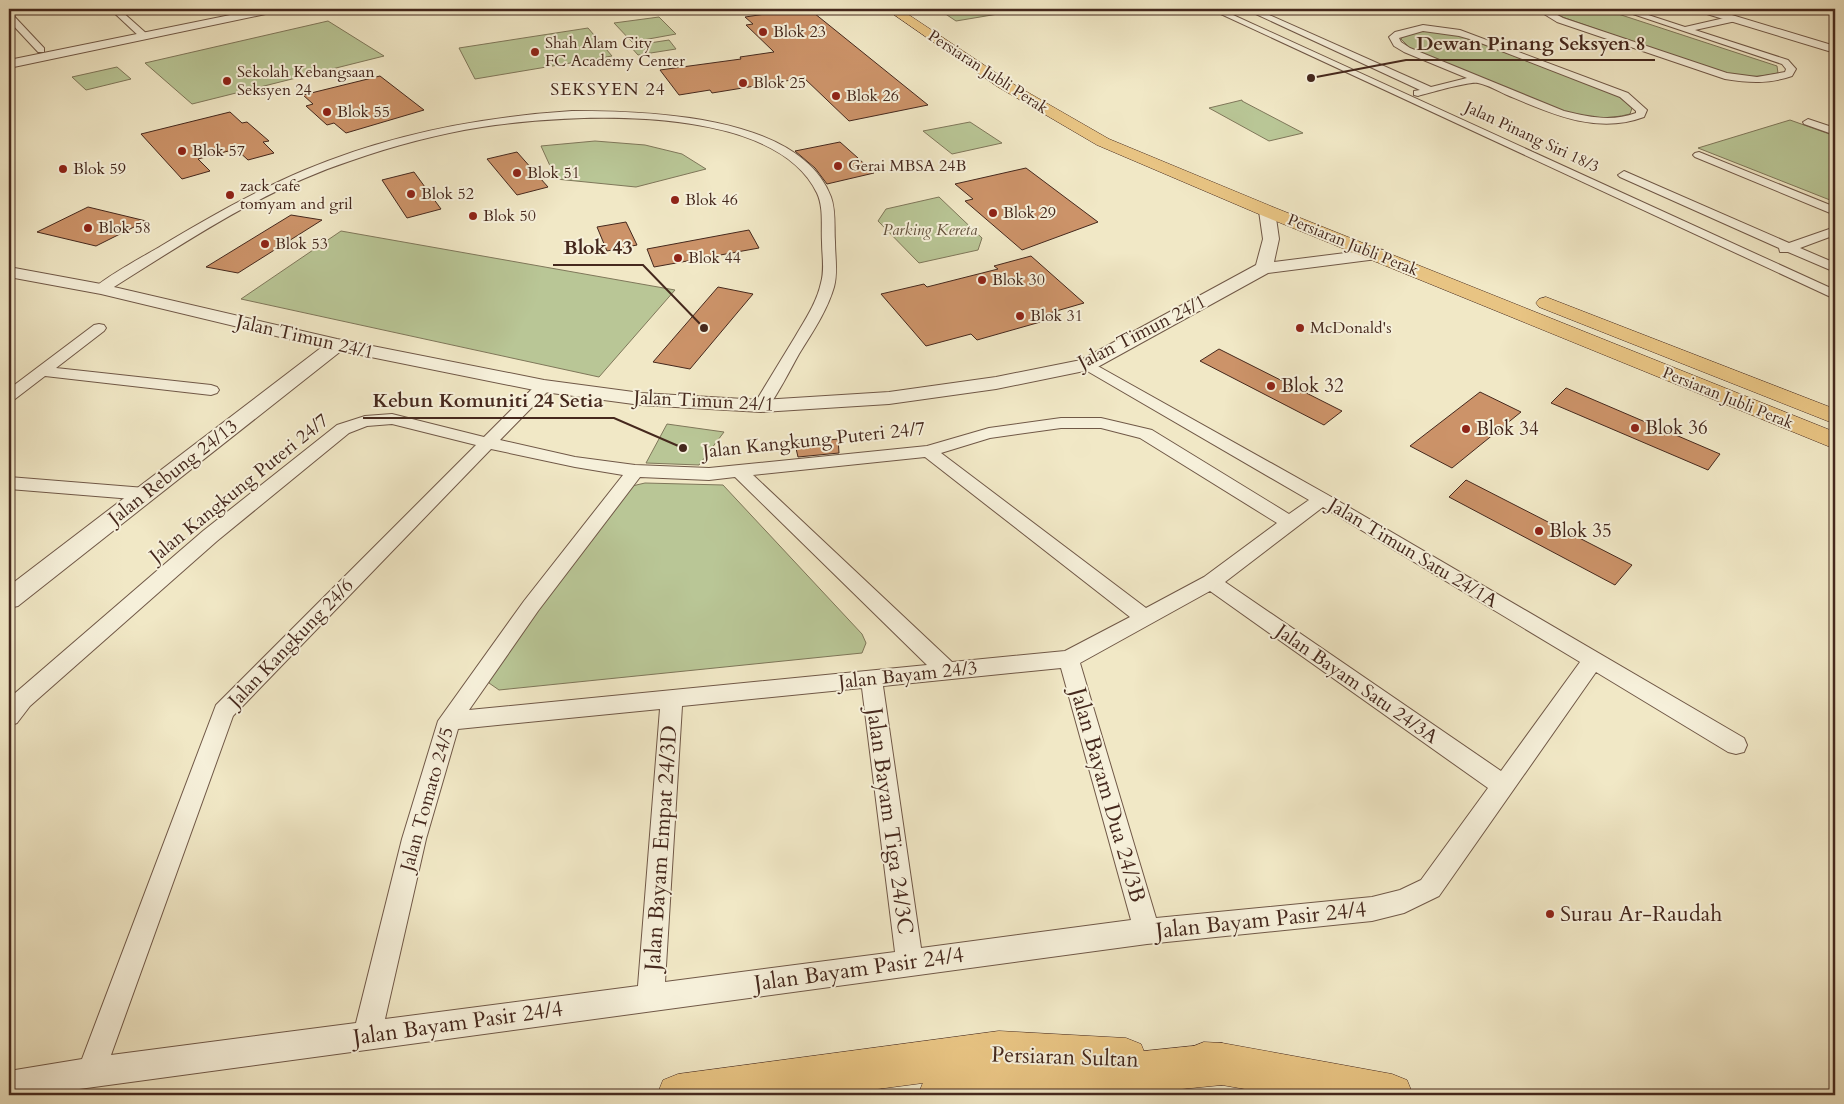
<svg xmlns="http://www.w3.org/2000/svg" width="1844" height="1104" font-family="Cardo,serif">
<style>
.green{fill:#b9c696;stroke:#7f775a}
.building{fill:#cc9369;stroke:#45281d}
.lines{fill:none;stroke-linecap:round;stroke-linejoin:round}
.minor-casing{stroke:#705847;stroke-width:2}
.tertiary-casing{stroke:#705847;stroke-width:2}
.primary-casing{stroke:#45281d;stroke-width:1}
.motorway-casing{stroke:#45281d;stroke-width:1}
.minor{fill:#f6f0da;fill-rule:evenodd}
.tertiary{fill:#f6f0da;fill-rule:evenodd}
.primary{fill:#e8c483;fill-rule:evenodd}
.motorway{fill:#e8c483;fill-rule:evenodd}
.poi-dot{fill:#8f2418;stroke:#f6f0da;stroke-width:2}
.labels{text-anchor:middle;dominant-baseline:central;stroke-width:4;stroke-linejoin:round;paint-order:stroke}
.far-poi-label{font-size:16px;fill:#45281d;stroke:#f6f0da;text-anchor:start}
.far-street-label{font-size:16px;fill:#45281d;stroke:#f6f0da}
.far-park-label{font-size:16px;font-style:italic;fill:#62503b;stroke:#f6f0da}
.far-quarter-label{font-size:18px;letter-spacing:1px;fill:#45281d;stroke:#f6f0da}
.street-label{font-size:19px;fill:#45281d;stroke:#f6f0da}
.poi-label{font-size:19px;fill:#45281d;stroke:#f6f0da;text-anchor:start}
.near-street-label{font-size:22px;fill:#45281d;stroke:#f6f0da}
.near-poi-label{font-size:22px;fill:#45281d;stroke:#f6f0da;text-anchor:start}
.leader{fill:none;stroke:#45281d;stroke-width:2}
.callout-dot{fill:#45281d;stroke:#f6f0da;stroke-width:2}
.callout-label{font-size:20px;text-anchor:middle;font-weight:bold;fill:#45281d;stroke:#f6f0da;stroke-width:4;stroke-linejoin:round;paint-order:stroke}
</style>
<rect width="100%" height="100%" fill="#f1e8c6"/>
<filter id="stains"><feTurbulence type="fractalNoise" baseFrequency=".004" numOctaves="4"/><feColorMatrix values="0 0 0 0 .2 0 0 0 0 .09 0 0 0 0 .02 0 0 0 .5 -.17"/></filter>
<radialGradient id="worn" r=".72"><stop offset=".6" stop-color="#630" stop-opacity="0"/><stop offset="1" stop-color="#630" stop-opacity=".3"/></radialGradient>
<g class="green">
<path d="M 938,9 L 1028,9 L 956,21 Z"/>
<path d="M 1550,9 L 1603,9 L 1777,66 L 1778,73 C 1758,78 1742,77 1722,73 L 1548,12 Z"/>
<path d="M 659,17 L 676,34 L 632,42 L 614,23 Z"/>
<path d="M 328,21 L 384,56 L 192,104 L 145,63 Z"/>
<path d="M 588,28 L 612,56 L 475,79 L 459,48 Z"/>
<path d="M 1425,30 L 1456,34 L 1617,95 L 1632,108 L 1630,114 C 1607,120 1588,118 1565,113 L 1410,48 L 1401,39 L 1405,34 Z"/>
<path d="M 669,40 L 676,49 L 638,55 L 630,46 Z"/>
<path d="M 117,67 L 131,79 L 86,90 L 72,77 Z"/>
<path d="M 1242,100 L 1242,101 L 1303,133 L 1269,141 L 1209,108 Z"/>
<path d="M 1790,120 L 1835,136 L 1835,202 L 1698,148 Z"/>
<path d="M 970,122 L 1002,143 L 952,154 L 923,131 Z"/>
<path d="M 595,141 L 645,145 L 682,154 L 706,169 L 636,187 L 556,179 L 541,146 Z"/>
<path d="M 939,197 L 982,238 L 978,250 L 919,263 L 878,221 L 886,209 Z"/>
<path d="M 341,231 L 675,290 L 599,377 L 241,299 Z"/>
<path d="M 667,424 L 724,432 L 699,465 L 646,463 Z"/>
<path d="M 645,483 L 723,485 L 862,634 L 866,643 L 862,653 L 499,690 L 489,683 L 490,670 L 632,486 Z"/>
</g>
<g class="building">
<path d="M 800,9 L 809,9 L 928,105 L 849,121 L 804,78 L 712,93 L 710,90 L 679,95 L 660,70 L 741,59 L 740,57 L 774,52 L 746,25 L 753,24 L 745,17 Z"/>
<path d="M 380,76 L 424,110 L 346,133 L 334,123 L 327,125 L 306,106 L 313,104 L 303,95 Z"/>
<path d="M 230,112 L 242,123 L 247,122 L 269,141 L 263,142 L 274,153 L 248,160 L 236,149 L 198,159 L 210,171 L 182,179 L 141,134 Z"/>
<path d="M 840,142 L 858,158 L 874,173 L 827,184 L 815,168 L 795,151 Z"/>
<path d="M 517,152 L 548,187 L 517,195 L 487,159 Z"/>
<path d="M 1026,168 L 1098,222 L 1022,250 L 965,201 L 973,199 L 955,184 Z"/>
<path d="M 414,172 L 441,209 L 407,218 L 382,180 Z"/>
<path d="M 88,207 L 146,221 L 96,246 L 37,232 Z"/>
<path d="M 291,215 L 322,220 L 238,273 L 206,267 Z"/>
<path d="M 626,222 L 637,245 L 607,251 L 597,227 Z"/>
<path d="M 749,230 L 759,248 L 654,267 L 647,249 Z"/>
<path d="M 1031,256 L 1084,303 L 1046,314 L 1051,319 L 977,340 L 971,334 L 926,346 L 881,294 L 924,284 L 927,287 L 998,269 L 994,266 Z"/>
<path d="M 718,287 L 753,294 L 690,369 L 653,362 Z"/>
<path d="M 1219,349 L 1342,411 L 1324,425 L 1200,361 Z"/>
<path d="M 1566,388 L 1720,454 L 1708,470 L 1551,403 Z"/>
<path d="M 1480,392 L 1521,412 L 1452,468 L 1410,446 Z"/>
<path d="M 838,439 L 839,453 L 798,457 L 795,444 Z"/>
<path d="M 1466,480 L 1632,565 L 1615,585 L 1449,497 Z"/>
</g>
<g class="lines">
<g class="minor-casing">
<g id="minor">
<path d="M 110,9 L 119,9 L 147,34 L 147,38 L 141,38 Z"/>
<path d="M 224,9 L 233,9 L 234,10 L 230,13 Z"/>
<path d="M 1210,9 L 1220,9 L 1835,290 L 1835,299 Z"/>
<path d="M 1245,9 L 1256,9 L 1431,87 L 1467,78 L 1404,52 L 1394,46 L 1389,37 L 1395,32 L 1423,25 L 1460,30 L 1628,93 L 1647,110 L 1644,117 C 1596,135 1550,113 1507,95 C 1498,91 1488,85 1478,83 C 1470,81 1429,93 1418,96 L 1414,95 L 1414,91 L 1420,90 ZM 1423,31 L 1459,36 L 1473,40 L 1620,97 L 1636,111 L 1636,113 C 1612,122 1588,117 1564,111 L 1410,48 L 1401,42 L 1399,38 Z"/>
<path d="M 1536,9 L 1546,9 L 1563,18 L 1727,73 L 1757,77 L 1785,72 L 1786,69 L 1782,64 L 1618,9 L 1630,9 L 1685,27 L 1733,16 L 1736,17 L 1736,21 L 1695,30 L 1788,60 L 1796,69 L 1792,76 C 1769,84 1749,83 1725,79 L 1557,22 Z"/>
<path d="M 9,13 L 12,14 L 44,48 L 44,52 L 38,52 L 9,21 Z"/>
<path d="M 572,111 C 645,111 800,114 831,197 C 836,211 834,227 835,242 C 835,257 838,272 834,287 C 827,311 812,333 799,354 C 789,372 779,392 767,409 L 755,409 L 753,406 C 767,383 781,360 795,337 C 805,320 817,302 821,283 C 825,269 822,256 822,242 C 821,226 824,208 817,193 C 773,101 565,114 482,127 C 437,134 393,146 350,161 C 262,190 184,243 106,292 L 101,293 L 94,289 C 101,279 148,254 161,246 C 208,218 255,191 305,170 C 390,134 481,117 572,111 Z"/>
<path d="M 1808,119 L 1835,128 L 1835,135 L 1804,124 L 1803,122 Z"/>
<path d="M 1699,152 L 1835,207 L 1835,215 L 1695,157 L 1693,155 L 1695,153 Z"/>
<path d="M 1624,171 L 1789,243 L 1835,227 L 1835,235 L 1800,248 L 1835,263 L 1835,272 L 1788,252 L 1780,252 L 1779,248 L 1620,177 L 1618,175 Z"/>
<path d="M 99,324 L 104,325 L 106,328 L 104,331 L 56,368 L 211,385 L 217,387 L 219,390 L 217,393 L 211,395 L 45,376 L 15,399 L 9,401 L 9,389 L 94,325 Z"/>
<path d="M 1087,360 L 1328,495 L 1744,738 L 1747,745 L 1744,752 L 1736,754 L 1728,752 L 1596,672 L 1439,896 L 1404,913 L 1372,921 L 1147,944 L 35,1095 L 9,1095 L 9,1071 L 82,1059 L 216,705 L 476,445 L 392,424 L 367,426 L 349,433 L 217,541 L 30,706 L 17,723 L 9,726 L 9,701 L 14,694 L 203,531 L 337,425 L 365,416 L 392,414 L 484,437 L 538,383 L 550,383 L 552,386 L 550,389 L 500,440 L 575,457 L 635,465 L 709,468 L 927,446 L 989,428 L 1061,418 L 1101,418 L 1152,430 L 1289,514 L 1309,500 L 1082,368 L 1079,365 L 1082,362 ZM 1061,428 L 1101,428 L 1140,438 L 1277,523 L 1204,577 L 1146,608 L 941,453 L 990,438 ZM 491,449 L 575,467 L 623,475 L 524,601 L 438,721 L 402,839 L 356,1023 L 111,1055 L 233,716 ZM 925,457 L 1130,617 L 1065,651 L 952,662 L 753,475 ZM 640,477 L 709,480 L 735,477 L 927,665 L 469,710 L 538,611 ZM 1323,507 L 1580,662 L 1501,771 L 1225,582 ZM 1210,591 L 1488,788 L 1421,880 L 1400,890 L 1372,897 L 1156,918 L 1080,663 ZM 1061,668 L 1131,920 L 921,948 L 883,686 ZM 862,688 L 895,952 L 665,982 L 682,706 ZM 660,709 L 638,986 L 385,1019 L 426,839 L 458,729 Z"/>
<path d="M 9,477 L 145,488 L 151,490 L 154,494 L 151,498 L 145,500 L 9,489 Z"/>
</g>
</g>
<g class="tertiary-casing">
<g id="tertiary">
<path d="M 260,9 L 280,9 L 275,12 L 9,68 L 9,60 Z"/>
<path d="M 1696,9 L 1712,9 L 1835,46 L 1835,53 L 1697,11 Z"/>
<path d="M 1267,206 L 1273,208 L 1275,211 L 1279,239 L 1274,262 L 1377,249 L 1383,250 L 1385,254 L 1383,258 L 1377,259 L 1268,273 L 1094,369 L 996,389 L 889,404 L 761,412 L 641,405 L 544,392 L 341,351 L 18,606 L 9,608 L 9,586 L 322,347 L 101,294 L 9,277 L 9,267 L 101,284 L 337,339 L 544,380 L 641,393 L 761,400 L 889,392 L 996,377 L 1081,360 L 1256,265 L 1263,239 L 1259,211 L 1261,208 Z"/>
</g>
</g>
<g class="primary-casing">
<g id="primary">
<path d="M 886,9 L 900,9 L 1008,81 L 1109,139 L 1273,207 L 1835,432 L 1835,449 L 1261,215 L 1097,145 L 998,87 Z"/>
<path d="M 1546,297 L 1835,409 L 1835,424 L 1539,307 L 1536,303 L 1539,299 Z"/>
<path d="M 999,1031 L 1126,1038 L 1141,1044 L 1147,1059 L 1141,1074 L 1126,1080 L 999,1073 L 832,1095 L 657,1095 L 663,1080 L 678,1074 Z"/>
<path d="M 1204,1042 L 1222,1043 L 1392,1074 L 1407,1080 L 1413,1095 L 1279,1095 L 1222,1085 L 1204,1084 L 1189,1078 L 1183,1063 L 1189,1048 Z"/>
</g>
</g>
<g class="motorway-casing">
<path id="motorway" d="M 1222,1043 L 1237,1049 L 1243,1064 L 1237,1079 L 1222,1085 L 1121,1095 L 918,1095 L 924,1080 L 939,1074 L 988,1067 Z"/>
</g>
<use href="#minor" class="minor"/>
<use href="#tertiary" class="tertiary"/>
<use href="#primary" class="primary"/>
<use href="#motorway" class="motorway"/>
</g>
<g class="poi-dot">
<circle cx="763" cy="32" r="5"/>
<circle cx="535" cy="52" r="5"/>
<circle cx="227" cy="81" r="5"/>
<circle cx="743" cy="83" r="5"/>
<circle cx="836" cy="96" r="5"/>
<circle cx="327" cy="112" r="5"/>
<circle cx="182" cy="151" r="5"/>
<circle cx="838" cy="166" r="5"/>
<circle cx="63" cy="169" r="5"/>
<circle cx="517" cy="173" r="5"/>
<circle cx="411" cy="194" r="5"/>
<circle cx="230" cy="195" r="5"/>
<circle cx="675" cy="200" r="5"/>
<circle cx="993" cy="213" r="5"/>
<circle cx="473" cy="216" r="5"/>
<circle cx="88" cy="228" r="5"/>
<circle cx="265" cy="244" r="5"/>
<circle cx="678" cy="258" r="5"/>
<circle cx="982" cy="280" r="5"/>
<circle cx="1020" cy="316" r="5"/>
<circle cx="1300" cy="328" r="5"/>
<circle cx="1271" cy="386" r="5"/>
<circle cx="1635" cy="428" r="5"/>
<circle cx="1466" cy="429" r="5"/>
<circle cx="1539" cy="531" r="5"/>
<circle cx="1550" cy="914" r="5"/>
</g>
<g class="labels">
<g class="far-poi-label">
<text x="773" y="32">Blok 23</text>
<text x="545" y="43">Shah Alam City<tspan x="545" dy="18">FC Academy Center</tspan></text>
<text x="237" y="72">Sekolah Kebangsaan<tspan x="237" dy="18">Seksyen 24</tspan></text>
<text x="753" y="83">Blok 25</text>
<text x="846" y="96">Blok 26</text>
<text x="337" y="112">Blok 55</text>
<text x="192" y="151">Blok 57</text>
<text x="848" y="166">Gerai MBSA 24B</text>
<text x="73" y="169">Blok 59</text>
<text x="527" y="173">Blok 51</text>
<text x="240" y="186">zack cafe<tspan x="240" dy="18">tomyam and gril</tspan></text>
<text x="421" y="194">Blok 52</text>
<text x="685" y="200">Blok 46</text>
<text x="1003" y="213">Blok 29</text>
<text x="483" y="216">Blok 50</text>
<text x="98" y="228">Blok 58</text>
<text x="275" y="244">Blok 53</text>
<text x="688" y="258">Blok 44</text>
<text x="992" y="280">Blok 30</text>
<text x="1030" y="316">Blok 31</text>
<text x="1310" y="328">McDonald's</text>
</g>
<g class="far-street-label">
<text transform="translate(988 72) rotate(33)">Persiaran Jubli Perak</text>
<text transform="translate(1532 137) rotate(25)">Jalan Pinang Siri 18/3</text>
<text transform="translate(1353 245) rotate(22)">Persiaran Jubli Perak</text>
<text transform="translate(1728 398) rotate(22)">Persiaran Jubli Perak</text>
</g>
<g class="far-park-label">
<text x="930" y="230">Parking Kereta</text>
</g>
<g class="far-quarter-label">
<text x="608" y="89">SEKSYEN 24</text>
</g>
<g class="street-label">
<text transform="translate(1142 332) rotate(-27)">Jalan Timun 24/1</text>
<text transform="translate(305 337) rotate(13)">Jalan Timun 24/1</text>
<text transform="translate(704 401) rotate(3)">Jalan Timun 24/1</text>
<text transform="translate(814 440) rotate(-6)">Jalan Kangkung Puteri 24/7</text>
<text transform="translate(173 472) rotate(-38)">Jalan Rebung 24/13</text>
<text transform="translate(239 488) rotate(-39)">Jalan Kangkung Puteri 24/7</text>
<text transform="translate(1413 553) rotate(31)">Jalan Timun Satu 24/1A</text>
<text transform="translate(291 643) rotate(-46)">Jalan Kangkung 24/6</text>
<text transform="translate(908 675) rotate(-6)">Jalan Bayam 24/3</text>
<text transform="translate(1357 684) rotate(35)">Jalan Bayam Satu 24/3A</text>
<text transform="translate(427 799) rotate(-74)">Jalan Tomato 24/5</text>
</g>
<g class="poi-label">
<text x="1281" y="386">Blok 32</text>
<text x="1645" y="428">Blok 36</text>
<text x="1476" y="429">Blok 34</text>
<text x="1549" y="531">Blok 35</text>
</g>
<g class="near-street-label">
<text transform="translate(1108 795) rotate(74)">Jalan Bayam Dua 24/3B</text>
<text transform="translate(890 821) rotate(82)">Jalan Bayam Tiga 24/3C</text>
<text transform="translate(661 848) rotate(-86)">Jalan Bayam Empat 24/3D</text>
<text transform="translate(1261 920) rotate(-6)">Jalan Bayam Pasir 24/4</text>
<text transform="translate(859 969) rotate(-8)">Jalan Bayam Pasir 24/4</text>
<text transform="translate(458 1023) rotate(-8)">Jalan Bayam Pasir 24/4</text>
<text transform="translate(1065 1057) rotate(2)">Persiaran Sultan</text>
</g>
<g class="near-poi-label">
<text x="1560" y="914">Surau Ar-Raudah</text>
</g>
</g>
<path class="leader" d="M1311 78L1406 60H1655M704 328L643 265H553M683 448L614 418H363"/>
<g class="callout-dot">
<circle cx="1311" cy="78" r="5"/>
<circle cx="704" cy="328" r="5"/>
<circle cx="683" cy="448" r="5"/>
</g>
<g class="callout-label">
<text x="1531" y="50">Dewan Pinang Seksyen 8</text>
<text x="598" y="254">Blok 43</text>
<text x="488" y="407">Kebun Komuniti 24 Setia</text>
</g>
<rect width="1844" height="1104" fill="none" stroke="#f1e8c6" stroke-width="30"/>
<rect x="10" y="10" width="1824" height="1084" fill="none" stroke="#45281d" stroke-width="2.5"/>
<rect x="15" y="15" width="1814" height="1074" fill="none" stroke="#45281d"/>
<rect width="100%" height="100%" filter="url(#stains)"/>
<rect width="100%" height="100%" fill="url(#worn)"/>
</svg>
